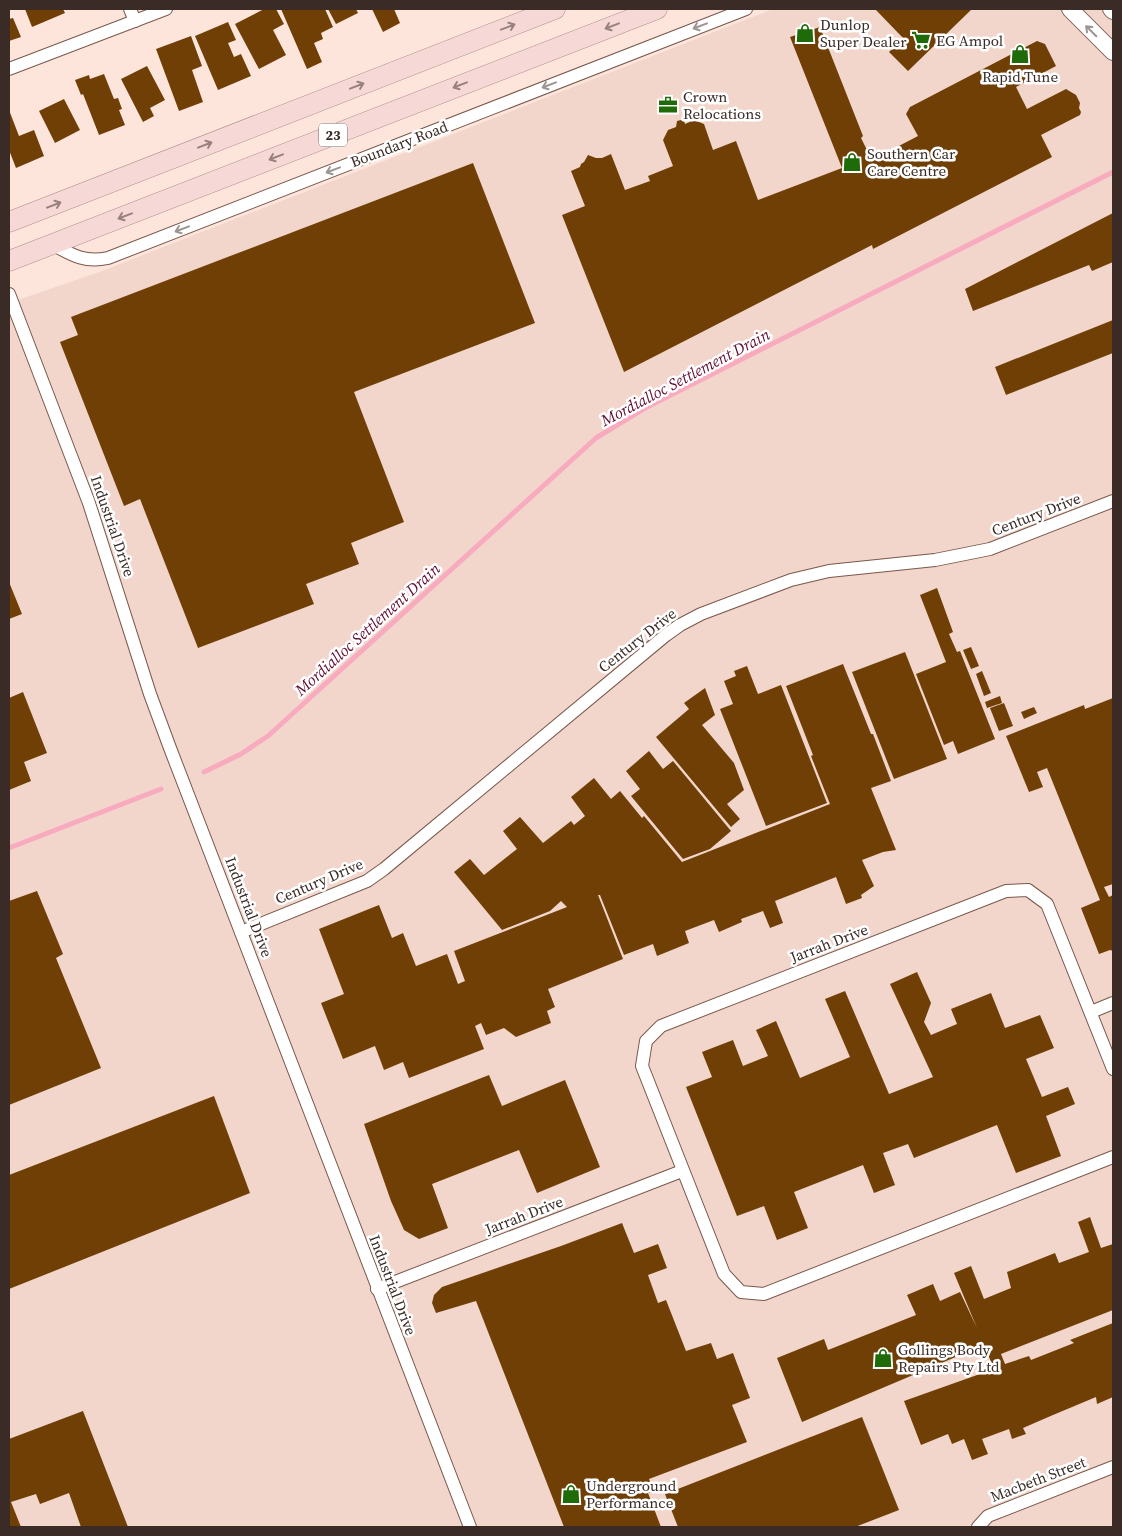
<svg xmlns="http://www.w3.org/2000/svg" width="1122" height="1536" font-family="'Source Serif 4',serif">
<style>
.built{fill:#f2d6cb}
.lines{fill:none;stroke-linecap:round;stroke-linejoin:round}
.stream{stroke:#f8abbf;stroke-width:5}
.building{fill:#703f05}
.minor-casing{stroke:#79584b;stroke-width:14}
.tertiary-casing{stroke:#79584b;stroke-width:18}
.primary-casing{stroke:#b08c88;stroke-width:21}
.minor{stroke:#fff;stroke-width:12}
.tertiary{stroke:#fff;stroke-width:16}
.primary{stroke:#f6d9d7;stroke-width:20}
.oneway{stroke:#98827e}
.oneway2{stroke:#9c9592}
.labels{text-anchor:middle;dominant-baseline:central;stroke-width:5;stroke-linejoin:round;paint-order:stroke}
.shield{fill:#fff;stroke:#756b67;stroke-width:1}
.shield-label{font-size:14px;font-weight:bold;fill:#3a2b26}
.poi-label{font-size:15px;fill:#3a2b26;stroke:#fff;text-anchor:start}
.street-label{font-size:15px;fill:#3a2b26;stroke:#fff}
.water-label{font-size:16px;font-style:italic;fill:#600d2f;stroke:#fff}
</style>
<rect width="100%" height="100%" fill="#fee5dc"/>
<path class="built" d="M 773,9 L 1113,9 L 1113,1527 L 9,1527 L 9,303 L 102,271 Z"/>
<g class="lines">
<g class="stream">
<path d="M 204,772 L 241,754 L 268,736 L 596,438 L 645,408 L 1113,172"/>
<path d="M 9,848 L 161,789"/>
</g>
</g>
<g class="building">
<path d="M 25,9 L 63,9 L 65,13 L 32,27 Z"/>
<path d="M 264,9 L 276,9 L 284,24 L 273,30 L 286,55 L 259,69 L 235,24 Z"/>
<path d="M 281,9 L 325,9 L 333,27 L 321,33 L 323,39 L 314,43 L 322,62 L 307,69 Z"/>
<path d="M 328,9 L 356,9 L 358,13 L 336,24 Z"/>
<path d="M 372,9 L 394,9 L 400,23 L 383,32 Z"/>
<path d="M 875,9 L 972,9 L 908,71 L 889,52 L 903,38 Z"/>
<path d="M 13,18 L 21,37 L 9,41 L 9,19 Z"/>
<path d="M 228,22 L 236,40 L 228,43 L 234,57 L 241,54 L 251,76 L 218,90 L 195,36 Z"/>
<path d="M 820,27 L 863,136 L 861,138 L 872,160 L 918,136 L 906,114 L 910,107 L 1037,41 L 1045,44 L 1056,66 L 1016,87 L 1027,109 L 1066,89 L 1076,95 L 1080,103 L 1079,108 L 1081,112 L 1080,115 L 1041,135 L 1052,157 L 873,249 L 872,245 L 624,372 L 562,215 L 585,206 L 571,171 L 580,167 L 581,164 L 584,162 L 588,155 L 596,158 L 602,158 L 611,154 L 625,190 L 650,181 L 648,176 L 673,166 L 663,140 L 668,130 L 676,127 L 677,121 L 681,120 L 684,121 L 685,124 L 694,120 L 704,124 L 713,150 L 736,141 L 758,200 L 842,168 L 790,37 Z"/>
<path d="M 191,36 L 202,66 L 192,70 L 203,102 L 179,111 L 156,49 Z"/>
<path d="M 147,66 L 165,100 L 150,108 L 154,116 L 143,122 L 121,79 Z"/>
<path d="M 104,74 L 114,99 L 118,98 L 122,109 L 119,110 L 125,125 L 99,135 L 83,94 L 81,95 L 75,80 L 89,75 L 90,79 Z"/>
<path d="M 64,99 L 80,130 L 55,143 L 39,111 Z"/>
<path d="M 9,110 L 19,136 L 34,130 L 44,156 L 16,168 L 9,150 Z"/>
<path d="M 473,163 L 535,323 L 354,392 L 404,522 L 351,543 L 359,564 L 306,584 L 314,604 L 198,648 L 140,499 L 124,506 L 60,342 L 78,335 L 71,317 Z"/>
<path d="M 1113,213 L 1113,262 L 1092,271 L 1089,265 L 973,311 L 965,289 Z"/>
<path d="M 1113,320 L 1113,353 L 1006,395 L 995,367 Z"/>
<path d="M 9,582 L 22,614 L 9,619 Z"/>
<path d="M 937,588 L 953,632 L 949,634 L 957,652 L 960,651 L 995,739 L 958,754 L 953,741 L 944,745 L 916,674 L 946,662 L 920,595 Z"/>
<path d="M 971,647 L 979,666 L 971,669 L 963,650 Z"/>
<path d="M 905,652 L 947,759 L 894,779 L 852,672 Z"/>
<path d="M 843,664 L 871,734 L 873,734 L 891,781 L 871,788 L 896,850 L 883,852 L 862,860 L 874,886 L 861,895 L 862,898 L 846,904 L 836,877 L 775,901 L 783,923 L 770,928 L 763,911 L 741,919 L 742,922 L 719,932 L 714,920 L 685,931 L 689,943 L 657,956 L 653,944 L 624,955 L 600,895 L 598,895 L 623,959 L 548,989 L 555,1007 L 547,1011 L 551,1023 L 516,1037 L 504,1028 L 486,1035 L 481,1023 L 475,1026 L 484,1049 L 409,1078 L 403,1062 L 384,1070 L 375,1046 L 343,1059 L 321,1003 L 344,994 L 319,929 L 379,905 L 392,938 L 403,933 L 416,966 L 447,954 L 458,984 L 465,981 L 454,951 L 567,907 L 561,901 L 550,911 L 502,930 L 454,872 L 470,859 L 484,875 L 517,849 L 503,831 L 520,817 L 543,843 L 571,821 L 574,825 L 585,816 L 571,797 L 594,778 L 611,799 L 620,791 L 642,818 L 644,816 L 682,862 L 830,804 L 811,756 L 813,755 L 786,686 Z"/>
<path d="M 747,666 L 758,694 L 781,685 L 827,803 L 766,826 L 720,709 L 733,704 L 724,681 L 736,676 L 734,671 Z"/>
<path d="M 982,671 L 991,693 L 984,696 L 976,674 Z"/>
<path d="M 705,688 L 715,715 L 702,725 L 734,763 L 744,790 L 727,804 L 740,819 L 731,827 L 656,737 L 689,709 L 684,703 Z"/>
<path d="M 23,692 L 47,753 L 24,762 L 31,781 L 9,790 L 9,698 Z"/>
<path d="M 1000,696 L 1002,703 L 987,708 L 985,702 Z"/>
<path d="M 1113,698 L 1113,884 L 1104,887 L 1109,897 L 1113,895 L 1113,951 L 1110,950 L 1099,954 L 1081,908 L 1100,900 L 1047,768 L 1037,772 L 1043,787 L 1029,792 L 1006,736 L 1084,705 L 1085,709 Z"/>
<path d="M 1004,703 L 1013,726 L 999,731 L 990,708 Z"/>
<path d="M 1034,707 L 1037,713 L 1024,719 L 1021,712 Z"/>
<path d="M 649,751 L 663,769 L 673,761 L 731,831 L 710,849 L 683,859 L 631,796 L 640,789 L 626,771 Z"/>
<path d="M 37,891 L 63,954 L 56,958 L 101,1068 L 9,1105 L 9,901 Z"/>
<path d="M 917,972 L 931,1003 L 924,1022 L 931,1035 L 957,1024 L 951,1009 L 991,993 L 1005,1028 L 1040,1015 L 1054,1048 L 1026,1059 L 1042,1097 L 1068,1087 L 1075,1104 L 1046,1116 L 1061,1156 L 1016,1173 L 997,1125 L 914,1158 L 908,1144 L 883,1153 L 895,1185 L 874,1193 L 863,1165 L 794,1192 L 808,1228 L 777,1240 L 764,1206 L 737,1216 L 686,1087 L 712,1077 L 702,1052 L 733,1040 L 743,1066 L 768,1056 L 756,1030 L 776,1021 L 800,1078 L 850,1057 L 825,999 L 845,991 L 889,1094 L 933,1077 L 890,984 Z"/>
<path d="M 489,1075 L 502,1106 L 565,1080 L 600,1167 L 537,1193 L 519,1150 L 432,1184 L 448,1228 L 419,1239 L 404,1230 L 391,1201 L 364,1124 Z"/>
<path d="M 214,1096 L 250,1193 L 9,1289 L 9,1175 Z"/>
<path d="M 1090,1217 L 1101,1248 L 1113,1244 L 1113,1310 L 1001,1354 L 1005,1364 L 1029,1356 L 1031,1360 L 1074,1343 L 1070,1340 L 1113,1323 L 1113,1397 L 1097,1404 L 1096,1397 L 1053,1415 L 1023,1428 L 1026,1434 L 1012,1439 L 1009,1429 L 982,1439 L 988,1454 L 972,1460 L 964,1439 L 952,1444 L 948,1434 L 921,1445 L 904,1401 L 994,1369 L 984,1345 L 802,1422 L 777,1358 L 824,1339 L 828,1350 L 916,1315 L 907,1295 L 933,1284 L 940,1301 L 960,1292 L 977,1328 L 954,1273 L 971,1266 L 984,1299 L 1011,1288 L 1007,1272 L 1055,1253 L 1059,1263 L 1089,1252 L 1078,1222 Z"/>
<path d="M 622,1223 L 634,1253 L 658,1244 L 667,1268 L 648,1275 L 658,1303 L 666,1300 L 686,1351 L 711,1343 L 717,1359 L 733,1353 L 750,1398 L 732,1405 L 747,1442 L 649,1479 L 654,1491 L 648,1493 L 661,1527 L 564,1527 L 476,1301 L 436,1313 L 432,1303 L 434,1295 L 442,1287 L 561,1246 Z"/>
<path d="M 83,1411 L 128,1527 L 81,1527 L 69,1493 L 40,1504 L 36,1494 L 11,1502 L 21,1527 L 9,1527 L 9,1439 Z"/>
<path d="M 862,1417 L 899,1510 L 855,1527 L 678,1527 L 665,1494 Z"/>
</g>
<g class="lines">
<g class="minor-casing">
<g id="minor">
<path d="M 130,9 L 135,21"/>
<path d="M 9,69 L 166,9"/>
<path d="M 52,244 C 72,255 84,263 108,258 L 746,9"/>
<path d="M 9,294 L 89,503 L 150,694 L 170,748 L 470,1527"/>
<path d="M 241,932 L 367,881 L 384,869 L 666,635 L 680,625 L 701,614 L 791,580 L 829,571 L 935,560 L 990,549 L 1113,501"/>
<path d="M 1091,1012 L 1113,1003"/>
<path d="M 1113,1069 L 1047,904 L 1028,890 L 1006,891 L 661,1026 L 646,1041 L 642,1066 L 724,1274 L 741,1292 L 764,1294 L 1113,1157"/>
<path d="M 377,1289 L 682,1171"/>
<path d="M 978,1527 L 988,1516 L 1113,1467"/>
</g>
</g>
<g class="tertiary-casing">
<g id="tertiary">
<path d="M 1070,9 L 1113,52"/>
<path d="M 1111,9 L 1113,11"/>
</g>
</g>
<g class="primary-casing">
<g id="primary">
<path d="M 9,222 L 555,9"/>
<path d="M 9,261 L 657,9"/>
</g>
</g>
<use href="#minor" class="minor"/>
<use href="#tertiary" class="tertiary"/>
<use href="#primary" class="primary"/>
</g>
<defs><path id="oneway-shaft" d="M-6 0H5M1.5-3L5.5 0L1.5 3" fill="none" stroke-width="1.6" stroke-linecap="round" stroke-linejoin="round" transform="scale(1.25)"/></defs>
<g class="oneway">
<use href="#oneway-shaft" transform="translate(612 26) rotate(159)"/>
<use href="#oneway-shaft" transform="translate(508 27) rotate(-21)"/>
<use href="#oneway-shaft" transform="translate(460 85) rotate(159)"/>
<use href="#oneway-shaft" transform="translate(357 86) rotate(-21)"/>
<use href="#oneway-shaft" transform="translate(205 145) rotate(-21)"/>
<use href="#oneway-shaft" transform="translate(276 157) rotate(159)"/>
<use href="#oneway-shaft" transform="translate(54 205) rotate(-21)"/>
<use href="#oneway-shaft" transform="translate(125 216) rotate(159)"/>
</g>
<g class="oneway2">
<use href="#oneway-shaft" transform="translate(700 26) rotate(159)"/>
<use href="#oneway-shaft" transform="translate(1091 31) rotate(-135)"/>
<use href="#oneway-shaft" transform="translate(549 85) rotate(159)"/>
<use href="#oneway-shaft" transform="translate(333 170) rotate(159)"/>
<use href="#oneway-shaft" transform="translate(182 229) rotate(159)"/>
</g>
<defs>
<g id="shop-bare" transform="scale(1.5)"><path d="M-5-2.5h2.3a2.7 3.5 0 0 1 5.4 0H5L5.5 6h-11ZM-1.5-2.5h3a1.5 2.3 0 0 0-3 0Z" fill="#1f6b0a" stroke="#fff" stroke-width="2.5" paint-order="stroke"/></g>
<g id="supermarket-bare" transform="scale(1.5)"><path d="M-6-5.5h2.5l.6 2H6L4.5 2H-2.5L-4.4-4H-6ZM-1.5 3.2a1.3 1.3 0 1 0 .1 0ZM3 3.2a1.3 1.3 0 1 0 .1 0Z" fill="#1f6b0a" stroke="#fff" stroke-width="2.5" paint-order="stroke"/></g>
<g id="office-bare" transform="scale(1.5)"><path d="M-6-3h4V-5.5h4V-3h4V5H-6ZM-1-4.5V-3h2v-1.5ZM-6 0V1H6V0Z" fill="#1f6b0a" stroke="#fff" stroke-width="2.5" paint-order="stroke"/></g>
</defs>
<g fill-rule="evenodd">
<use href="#shop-bare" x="805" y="33"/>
<use href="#supermarket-bare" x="921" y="40"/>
<use href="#shop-bare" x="1020" y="54"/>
<use href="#office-bare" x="668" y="105"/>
<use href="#shop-bare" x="852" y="162"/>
<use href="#shop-bare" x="883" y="1358"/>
<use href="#shop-bare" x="571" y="1494"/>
</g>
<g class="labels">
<rect class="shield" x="319" y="123.5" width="28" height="23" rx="4"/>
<g class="shield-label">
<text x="333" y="135">23</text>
</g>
<g class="poi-label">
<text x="820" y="24">Dunlop<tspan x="820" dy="17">Super Dealer</tspan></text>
<text x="936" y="40">EG Ampol</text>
<text x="1020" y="76" text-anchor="middle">Rapid Tune</text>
<text x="683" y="96">Crown<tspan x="683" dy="17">Relocations</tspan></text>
<text x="867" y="153">Southern Car<tspan x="867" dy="17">Care Centre</tspan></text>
<text x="898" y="1349">Gollings Body<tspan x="898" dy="17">Repairs Pty Ltd</tspan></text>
<text x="586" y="1485">Underground<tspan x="586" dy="17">Performance</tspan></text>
</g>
<g class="street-label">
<text transform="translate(399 144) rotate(-21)">Boundary Road</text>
<text transform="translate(1036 514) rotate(-21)">Century Drive</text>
<text transform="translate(113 526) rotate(71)">Industrial Drive</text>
<text transform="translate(637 640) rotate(-38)">Century Drive</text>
<text transform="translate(319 881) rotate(-23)">Century Drive</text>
<text transform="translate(249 907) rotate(69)">Industrial Drive</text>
<text transform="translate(829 943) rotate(-21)">Jarrah Drive</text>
<text transform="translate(524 1215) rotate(-21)">Jarrah Drive</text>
<text transform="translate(393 1285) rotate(69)">Industrial Drive</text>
<text transform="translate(1038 1479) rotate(-21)">Macbeth Street</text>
</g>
<g class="water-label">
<text transform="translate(685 377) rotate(-28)">Mordialloc Settlement Drain</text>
<text transform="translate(367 629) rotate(-42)">Mordialloc Settlement Drain</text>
</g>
</g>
<rect width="1122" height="1536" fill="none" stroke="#3a2b26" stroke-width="20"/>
</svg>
